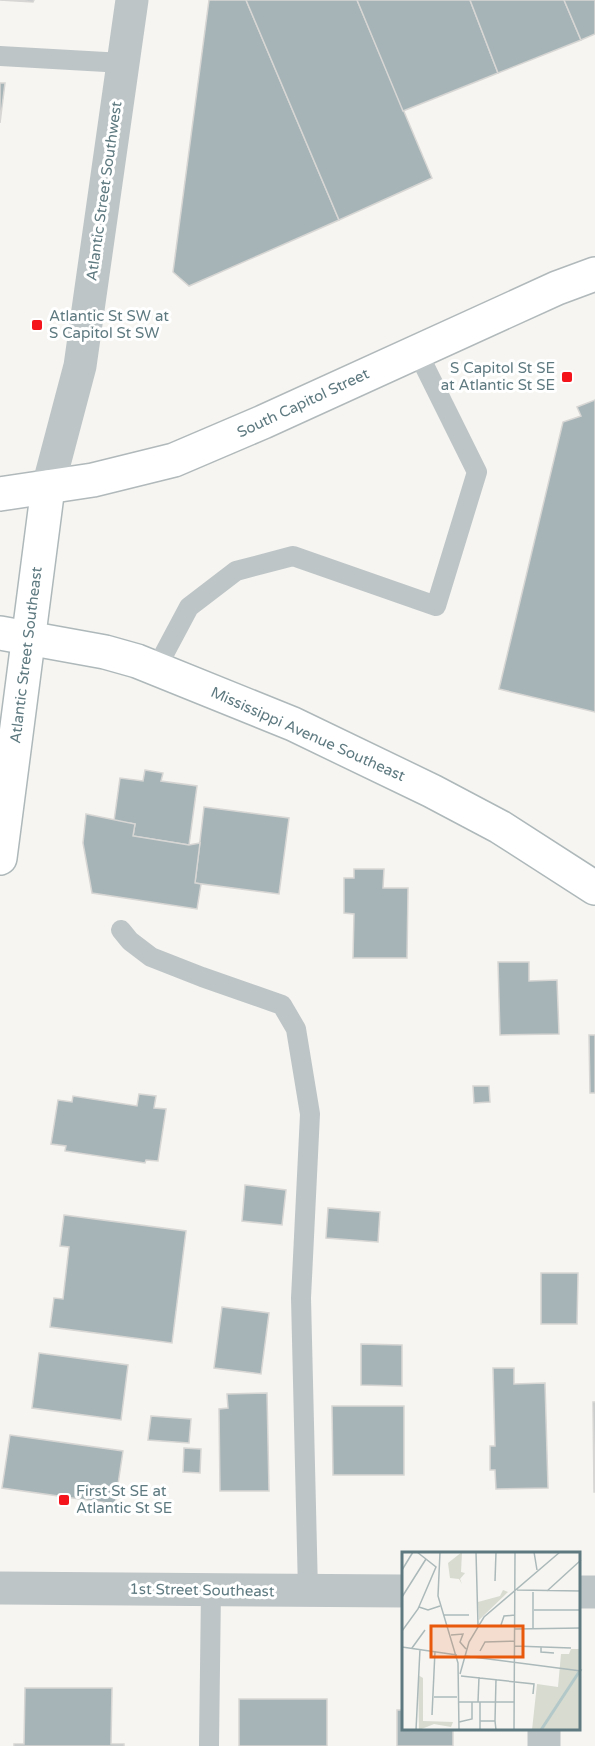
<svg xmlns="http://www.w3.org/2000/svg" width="595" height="1746" font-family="'Varela Round',sans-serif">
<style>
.building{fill:#a6b4b7;stroke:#d7d6d4;stroke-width:1.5}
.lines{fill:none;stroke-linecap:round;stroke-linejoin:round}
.secondary-casing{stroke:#aeb8ba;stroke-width:36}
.primary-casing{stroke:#b1b9bb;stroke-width:36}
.lane{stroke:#bec5c7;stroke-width:20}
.street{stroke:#bec5c7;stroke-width:33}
.secondary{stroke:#fff;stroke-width:33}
.primary{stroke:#fff;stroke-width:33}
.poi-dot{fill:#f4141c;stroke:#fff;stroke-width:2}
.labels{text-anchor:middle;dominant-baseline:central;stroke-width:6;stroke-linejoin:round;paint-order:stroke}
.street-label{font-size:15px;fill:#5e7a80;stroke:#fff}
.poi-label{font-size:15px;fill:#5e7a80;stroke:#fff;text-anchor:start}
.inset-river{fill:none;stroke:#b3c8c8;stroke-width:3}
.inset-road{fill:none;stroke:#abb9ba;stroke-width:1.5}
.view{fill:#e8590c;fill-opacity:0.15;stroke:#e8590c;stroke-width:3}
.inset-edge{fill:none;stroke:#5e7a80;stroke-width:3}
</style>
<rect width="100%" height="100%" fill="#f6f5f1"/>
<g class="building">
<path d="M 0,0 L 34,0 L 33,2 Z"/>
<path d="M 209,0 L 246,0 L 339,220 L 189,286 L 173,272 Z"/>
<path d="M 246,0 L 357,0 L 432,178 L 339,220 Z"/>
<path d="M 357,0 L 470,0 L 498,73 L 403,111 Z"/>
<path d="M 470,0 L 564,0 L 581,40 L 498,73 Z"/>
<path d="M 564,0 L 595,0 L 595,34 L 581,40 Z"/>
<path d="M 0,83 L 5,83 L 0,123 Z"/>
<path d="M 595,400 L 595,712 L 499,689 L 563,422 L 581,416 L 577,407 Z"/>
<path d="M 145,770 L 163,773 L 161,781 L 197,786 L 189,845 L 133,836 L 135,824 L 114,821 L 120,778 L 143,781 Z"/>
<path d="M 204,807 L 289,818 L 279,894 L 195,883 Z"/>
<path d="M 86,814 L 135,824 L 133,836 L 189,845 L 200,843 L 195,883 L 201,884 L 197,909 L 92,893 L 83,843 Z"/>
<path d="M 354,869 L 384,869 L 383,888 L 408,888 L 407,958 L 353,958 L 354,914 L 344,913 L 344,878 L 354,878 Z"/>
<path d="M 498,962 L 529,962 L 529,981 L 557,980 L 559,1034 L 500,1035 Z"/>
<path d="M 589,1035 L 595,1035 L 595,1093 L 590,1093 Z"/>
<path d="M 473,1086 L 489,1086 L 490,1102 L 474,1103 Z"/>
<path d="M 139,1094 L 156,1096 L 154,1108 L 166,1109 L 158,1161 L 146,1160 L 145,1163 L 65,1151 L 66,1146 L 51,1144 L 58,1100 L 72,1102 L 73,1096 L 137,1106 Z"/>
<path d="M 245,1185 L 286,1190 L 282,1225 L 242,1221 Z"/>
<path d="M 328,1208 L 380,1212 L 378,1242 L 326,1238 Z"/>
<path d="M 64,1215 L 186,1231 L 172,1343 L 50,1327 L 54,1298 L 63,1299 L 69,1247 L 60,1246 Z"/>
<path d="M 541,1273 L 578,1273 L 577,1324 L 541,1324 Z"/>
<path d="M 222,1307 L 269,1313 L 261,1374 L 214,1368 Z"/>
<path d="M 361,1344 L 402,1345 L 402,1386 L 361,1385 Z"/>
<path d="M 39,1353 L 128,1365 L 121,1420 L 32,1408 Z"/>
<path d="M 493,1368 L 514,1368 L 514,1384 L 545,1383 L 548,1488 L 496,1489 L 495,1470 L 490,1470 L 490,1446 L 495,1446 Z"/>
<path d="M 267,1393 L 269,1491 L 220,1491 L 219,1409 L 228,1408 L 227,1394 Z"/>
<path d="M 593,1402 L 595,1402 L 595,1492 L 594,1492 Z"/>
<path d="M 332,1406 L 404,1406 L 404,1475 L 333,1475 Z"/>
<path d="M 151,1416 L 191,1419 L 189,1443 L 148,1440 Z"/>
<path d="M 10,1435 L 123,1451 L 115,1504 L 2,1488 Z"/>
<path d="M 184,1448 L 201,1449 L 200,1473 L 183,1472 Z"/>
<path d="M 25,1688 L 112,1688 L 111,1744 L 124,1744 L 124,1746 L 14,1746 L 14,1744 L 24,1744 Z"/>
<rect x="239" y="1699" width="88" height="47"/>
<path d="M 397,1710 L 403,1710 L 403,1730 L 453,1730 L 453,1746 L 397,1746 Z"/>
</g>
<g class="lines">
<g class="secondary-casing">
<g id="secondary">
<path d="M 0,633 L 105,652 L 137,661 L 293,724 L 432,791 L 500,827 L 595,888"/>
<path d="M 0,858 L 48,487"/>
</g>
</g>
<g class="primary-casing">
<path id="primary" d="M 0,494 L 93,480 L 174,460 L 263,422 L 557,288 L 595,274"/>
</g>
<g class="lane">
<path d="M 0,56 L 123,63"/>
<path d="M 156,669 L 189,607 L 236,571 L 293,556 L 436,606 L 477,472 L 417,351"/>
<path d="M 121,930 L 130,941 L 151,957 L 202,977 L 282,1005 L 296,1029 L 310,1114 L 301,1298 L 308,1591"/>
<path d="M 209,1746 L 211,1589"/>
</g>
<g class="street">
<path d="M 48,487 L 80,366 L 132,0"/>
<path d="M 0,1588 L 403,1591"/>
<path d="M 578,1592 L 595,1592"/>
<path d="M 544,1730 L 544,1746"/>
</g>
<use href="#secondary" class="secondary"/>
<use href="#primary" class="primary"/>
</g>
<g class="poi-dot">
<rect x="31" y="319" width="12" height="12" rx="3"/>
<rect x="561" y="371" width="12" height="12" rx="3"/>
<rect x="58" y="1494" width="12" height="12" rx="3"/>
</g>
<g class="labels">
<g class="street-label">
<text transform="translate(104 191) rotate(-82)">Atlantic Street Southwest</text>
<text transform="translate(303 403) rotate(-25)">South Capitol Street</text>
<text transform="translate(26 655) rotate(-83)">Atlantic Street Southeast</text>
<text transform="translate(308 734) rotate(24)">Mississippi Avenue Southeast</text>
<text transform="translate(202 1590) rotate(1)">1st Street Southeast</text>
</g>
<g class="poi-label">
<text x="49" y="316">Atlantic St SW at<tspan x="49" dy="17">S Capitol St SW</tspan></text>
<text x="555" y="368" text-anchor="end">S Capitol St SE<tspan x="555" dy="17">at Atlantic St SE</tspan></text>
<text x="76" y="1491">First St SE at<tspan x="76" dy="17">Atlantic St SE</tspan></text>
</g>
</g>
<g transform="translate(402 1552)">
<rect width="178" height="178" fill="#f6f5f1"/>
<path d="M 60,0 L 59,20 L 63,21 L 58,27 L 60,32 L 57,27 L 48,26 L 46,11 ZM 101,38 L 106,40 L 77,68 L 76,50 L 98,44 ZM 16,123 L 21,126 L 21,169 L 51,170 L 49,175 L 32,172 L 17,178 Z" fill="#d7dbd0"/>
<path d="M 169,97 L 178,97 L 178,178 L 130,178 L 135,132 L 156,135 L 159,102 L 167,102 Z" fill="#d7dbd0"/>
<path class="inset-river" d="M 139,178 L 179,117"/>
<path class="inset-road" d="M 38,0 L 36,44 L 56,111 L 57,178M 74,0 L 76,73M 132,0 L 135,18M 0,18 L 11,0M 93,29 L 94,0M 115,38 L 179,39M 145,39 L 179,8M 0,45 L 24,7M 17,55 L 26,58 L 38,54M 132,58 L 179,58M 42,63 L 67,63M 99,73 L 102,64 L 113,63M 113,77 L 179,76M 131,77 L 131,40M 0,79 L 16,57 L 34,15 L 15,0M 49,83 L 61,82 L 58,90 L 64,97M 113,94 L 169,96M 0,95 L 55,103M 139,95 L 139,100 L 152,101M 10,96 L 23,78M 78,99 L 83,90 L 113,89M 63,104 L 179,119M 58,122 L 67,90 L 82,65 L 158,0M 59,124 L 132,132 L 131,142M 32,145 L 55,145M 57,150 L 112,150M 76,150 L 77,125M 78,150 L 78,178M 30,163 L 33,99M 78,169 L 93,169 L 94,178M 93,169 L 94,127M 57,170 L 70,167 L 70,150M 14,178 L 18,97M 112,178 L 113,0"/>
<path class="view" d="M 29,74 L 121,74 L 121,105 L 29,105 Z"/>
<rect width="178" height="178" class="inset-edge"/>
</g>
</svg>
